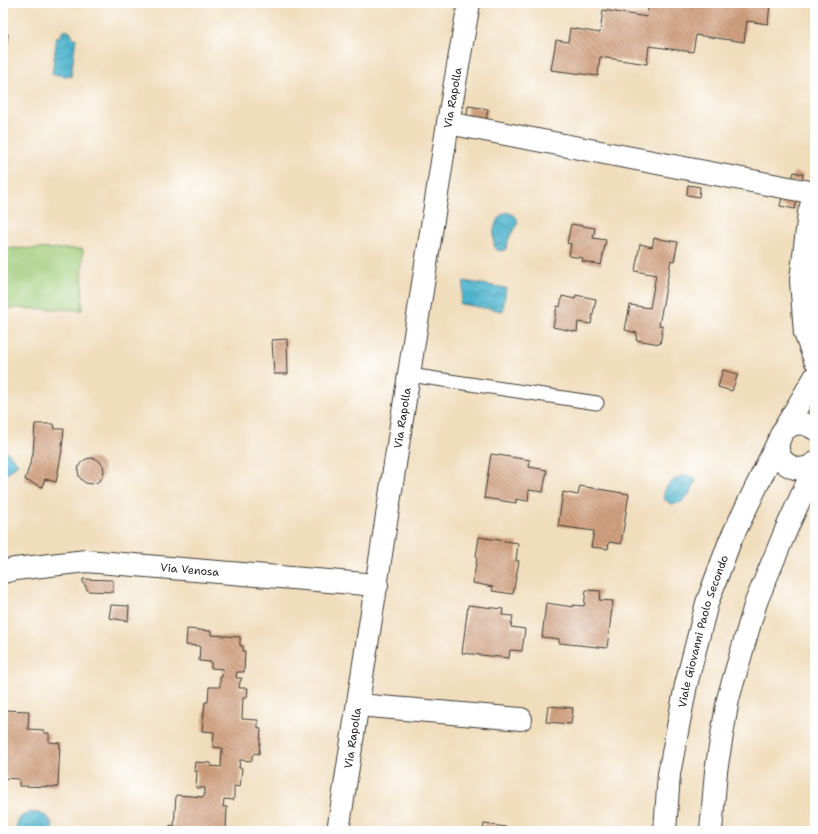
<svg xmlns="http://www.w3.org/2000/svg" width="818" height="834" font-family="'Shantell Sans',sans-serif">
<style>
.pitch{fill:#9eca77;stroke:#5d734a}
.water{fill:url(#water-waves);stroke:#356874}
.building{fill:url(#building-back-hatch)}
.lines{fill:none;stroke-linecap:round;stroke-linejoin:round}
.lane-casing{stroke:#3c3934;stroke-width:15}
.street-casing{stroke:#3c3934;stroke-width:24}
.secondary-casing{stroke:#3c3934;stroke-width:24}
.lane{stroke:#fff;stroke-width:13}
.street{stroke:#fff;stroke-width:22}
.secondary{stroke:#fff;stroke-width:22}
.labels{text-anchor:middle;dominant-baseline:central;stroke-width:3.5;stroke-linejoin:round;paint-order:stroke}
.street-label{font-size:11px;fill:#1c1c1c;stroke:#fff}
</style>
<defs>
<pattern id="water-waves" width="16" height="10" patternUnits="userSpaceOnUse"><rect width="16" height="10" fill="#4eb4cd"/><path d="M0 5q4-4 8 0t8 0" fill="none" stroke="#4092a6"/></pattern>
<pattern id="building-back-hatch" width="6" height="6" patternUnits="userSpaceOnUse"><rect width="6" height="6" fill="#d1a07f"/><path d="M-1 5l2 2M0 0l6 6M5-1l2 2" fill="none" stroke="#a98267"/></pattern>
</defs>
<rect width="100%" height="100%" fill="#fff"/>
<filter id="ink" filterUnits="userSpaceOnUse"><feTurbulence type="fractalNoise" baseFrequency=".025" numOctaves="2"/><feDisplacementMap in="SourceGraphic" scale="8" xChannelSelector="R" yChannelSelector="G"/><feConvolveMatrix kernelMatrix="1 2 1 2 8 2 1 2 1" color-interpolation-filters="sRGB"/></filter>
<filter id="wash" filterUnits="userSpaceOnUse"><feTurbulence type="fractalNoise" baseFrequency=".012" numOctaves="4" result="noise"/><feDisplacementMap in="SourceGraphic" scale="16" xChannelSelector="R" yChannelSelector="G"/><feGaussianBlur stdDeviation="0.9" result="paint"/><feColorMatrix in="noise" values="0 0 0 0 0 0 0 0 0 0 0 0 0 0 0 0 0 1.4 0 .05"/><feComposite in="paint" operator="in"/></filter>
<g filter="url(#wash)">
<rect width="100%" height="100%" fill="#f0ddbc"/>
<path class="pitch" d="M 3,248 L 83,249 L 82,310 L 3,308 Z"/>
<g class="water">
<path d="M 65,30 L 71,32 L 73,38 L 76,38 L 71,77 L 52,74 L 57,36 L 60,37 L 62,32 Z"/>
<path d="M 507,212 C 516,215 521,220 515,229 C 514,231 512,232 511,234 C 508,239 508,245 505,250 L 500,251 L 495,249 C 492,237 493,216 507,212 Z"/>
<path d="M 464,281 L 506,288 L 503,311 L 460,304 Z"/>
<path d="M 3,447 L 18,464 L 3,477 Z"/>
<path d="M 688,475 L 694,478 L 696,481 L 690,493 L 682,502 L 671,504 L 664,499 C 662,484 676,477 688,475 Z"/>
<path d="M 31,812 C 44,813 53,817 53,831 L 16,831 C 16,821 21,814 31,812 Z"/>
</g>
<g id="blocks">
<g class="building">
<path d="M 649,3 L 700,4 L 770,3 L 768,24 L 747,21 L 744,42 L 696,35 L 693,52 L 649,46 L 647,64 L 600,57 L 598,76 L 551,70 L 556,40 L 568,42 L 570,28 L 600,33 L 603,10 L 647,17 Z"/>
<path d="M 782,3 L 793,3 L 793,5 Z"/>
<path d="M 3,33 L 8,34 L 4,67 L 3,67 Z"/>
<path d="M 468,106 L 488,109 L 485,126 L 466,123 Z"/>
<path d="M 794,172 L 803,174 L 802,180 L 791,182 Z"/>
<path d="M 688,185 L 700,187 L 699,197 L 687,195 Z"/>
<path d="M 783,193 L 797,197 L 795,209 L 780,206 Z"/>
<path d="M 571,224 L 595,228 L 593,238 L 606,240 L 601,265 L 582,261 L 583,258 L 569,256 L 571,244 L 567,243 Z"/>
<path d="M 654,238 L 678,242 L 674,261 L 671,260 L 659,325 L 663,326 L 660,344 L 636,340 L 637,333 L 625,330 L 630,305 L 650,308 L 656,275 L 635,271 L 640,244 L 652,247 Z"/>
<path d="M 576,295 L 596,299 L 591,324 L 578,322 L 577,332 L 553,327 L 557,306 L 560,307 L 562,296 L 575,299 Z"/>
<path d="M 287,339 L 288,374 L 274,374 L 272,340 Z"/>
<path d="M 723,370 L 738,374 L 732,391 L 718,387 Z"/>
<path d="M 35,424 L 54,424 L 55,429 L 64,429 L 61,456 L 56,482 L 45,479 L 42,487 L 25,480 L 33,454 Z"/>
<path d="M 491,454 L 530,460 L 529,467 L 547,470 L 543,492 L 529,490 L 528,501 L 516,499 L 516,503 L 484,498 Z"/>
<circle cx="91" cy="471" r="13"/>
<path d="M 580,486 L 629,494 L 621,544 L 609,542 L 608,549 L 591,547 L 594,531 L 558,526 L 563,492 L 578,495 Z"/>
<path d="M 479,537 L 518,543 L 516,561 L 519,561 L 513,594 L 492,591 L 493,587 L 473,583 L 477,557 L 476,556 Z"/>
<path d="M 83,579 L 113,580 L 113,592 L 88,591 L 83,582 Z"/>
<path d="M 586,590 L 601,591 L 599,600 L 613,601 L 607,648 L 559,643 L 559,639 L 542,637 L 546,603 L 573,607 L 573,605 L 584,606 Z"/>
<path d="M 111,605 L 129,606 L 128,621 L 109,618 Z"/>
<path d="M 468,605 L 503,609 L 502,615 L 513,616 L 511,627 L 525,629 L 522,651 L 510,650 L 509,658 L 462,653 Z"/>
<path d="M 187,629 L 211,631 L 211,635 L 240,637 L 240,646 L 243,646 L 243,651 L 245,651 L 244,672 L 237,672 L 236,678 L 242,678 L 240,682 L 239,688 L 248,688 L 247,698 L 243,698 L 242,719 L 258,720 L 258,728 L 261,729 L 259,754 L 255,753 L 252,756 L 252,761 L 240,760 L 239,768 L 242,768 L 240,787 L 234,786 L 234,800 L 224,799 L 223,807 L 227,807 L 226,831 L 170,831 L 170,825 L 174,826 L 176,795 L 204,797 L 205,788 L 196,788 L 197,771 L 194,771 L 195,762 L 211,763 L 211,766 L 221,767 L 222,748 L 213,747 L 214,732 L 202,731 L 205,702 L 208,702 L 209,687 L 220,687 L 220,677 L 222,677 L 223,669 L 211,668 L 211,662 L 199,661 L 200,646 L 186,645 Z"/>
<path d="M 548,706 L 573,708 L 571,724 L 546,722 Z"/>
<path d="M 3,710 L 29,711 L 28,729 L 44,730 L 44,733 L 49,733 L 49,742 L 60,743 L 58,787 L 19,786 L 19,779 L 3,778 Z"/>
<path d="M 484,824 L 506,827 L 505,831 L 476,831 L 476,829 L 483,830 Z"/>
</g>
</g>
</g>
<g filter="url(#ink)">
<use href="#blocks" fill-opacity="0" stroke="#3c3934" stroke-width="1"/>
<g class="lines">
<g class="lane-casing">
<path id="lane" d="M 410,375 L 597,403"/>
</g>
<g class="street-casing">
<g id="street">
<path d="M 448,123 L 815,193"/>
<path d="M 815,193 L 809,213 L 801,280 L 805,333 L 815,360"/>
<path id="s1" d="M 3,572 L 15,569 L 86,561 L 377,585"/>
<path d="M 358,705 L 521,719"/>
<path id="s2" d="M 338,831 L 448,123 L 469,3"/>
</g>
</g>
<g class="secondary-casing">
<g id="secondary">
<path d="M 815,429 C 783,407 761,458 795,468 C 802,470 809,468 815,463"/>
<path d="M 783,431 L 815,377"/>
<path id="s3" d="M 665,831 L 669,774 L 686,685 L 707,603 L 730,541 L 778,442"/>
<path d="M 711,831 L 716,771 L 728,699 L 756,602 L 786,530 L 815,466"/>
</g>
</g>
<use href="#lane" class="lane"/>
<use href="#street" class="street"/>
<use href="#secondary" class="secondary"/>
</g>
</g>
<g class="labels">
<g class="street-label">
<text stroke="none"><textPath href="#s2" startOffset="742">Via Rapolla</textPath></text>
<text stroke="none"><textPath href="#s2" startOffset="418">Via Rapolla</textPath></text>
<text stroke="none"><textPath href="#s1" startOffset="188">Via Venosa</textPath></text>
<text stroke="none"><textPath href="#s3" startOffset="204">Viale Giovanni Paolo Secondo</textPath></text>
<text stroke="none"><textPath href="#s2" startOffset="94">Via Rapolla</textPath></text>
</g>
</g>
<rect width="818" height="834" fill="none" stroke="#fff" stroke-width="16"/>
</svg>
